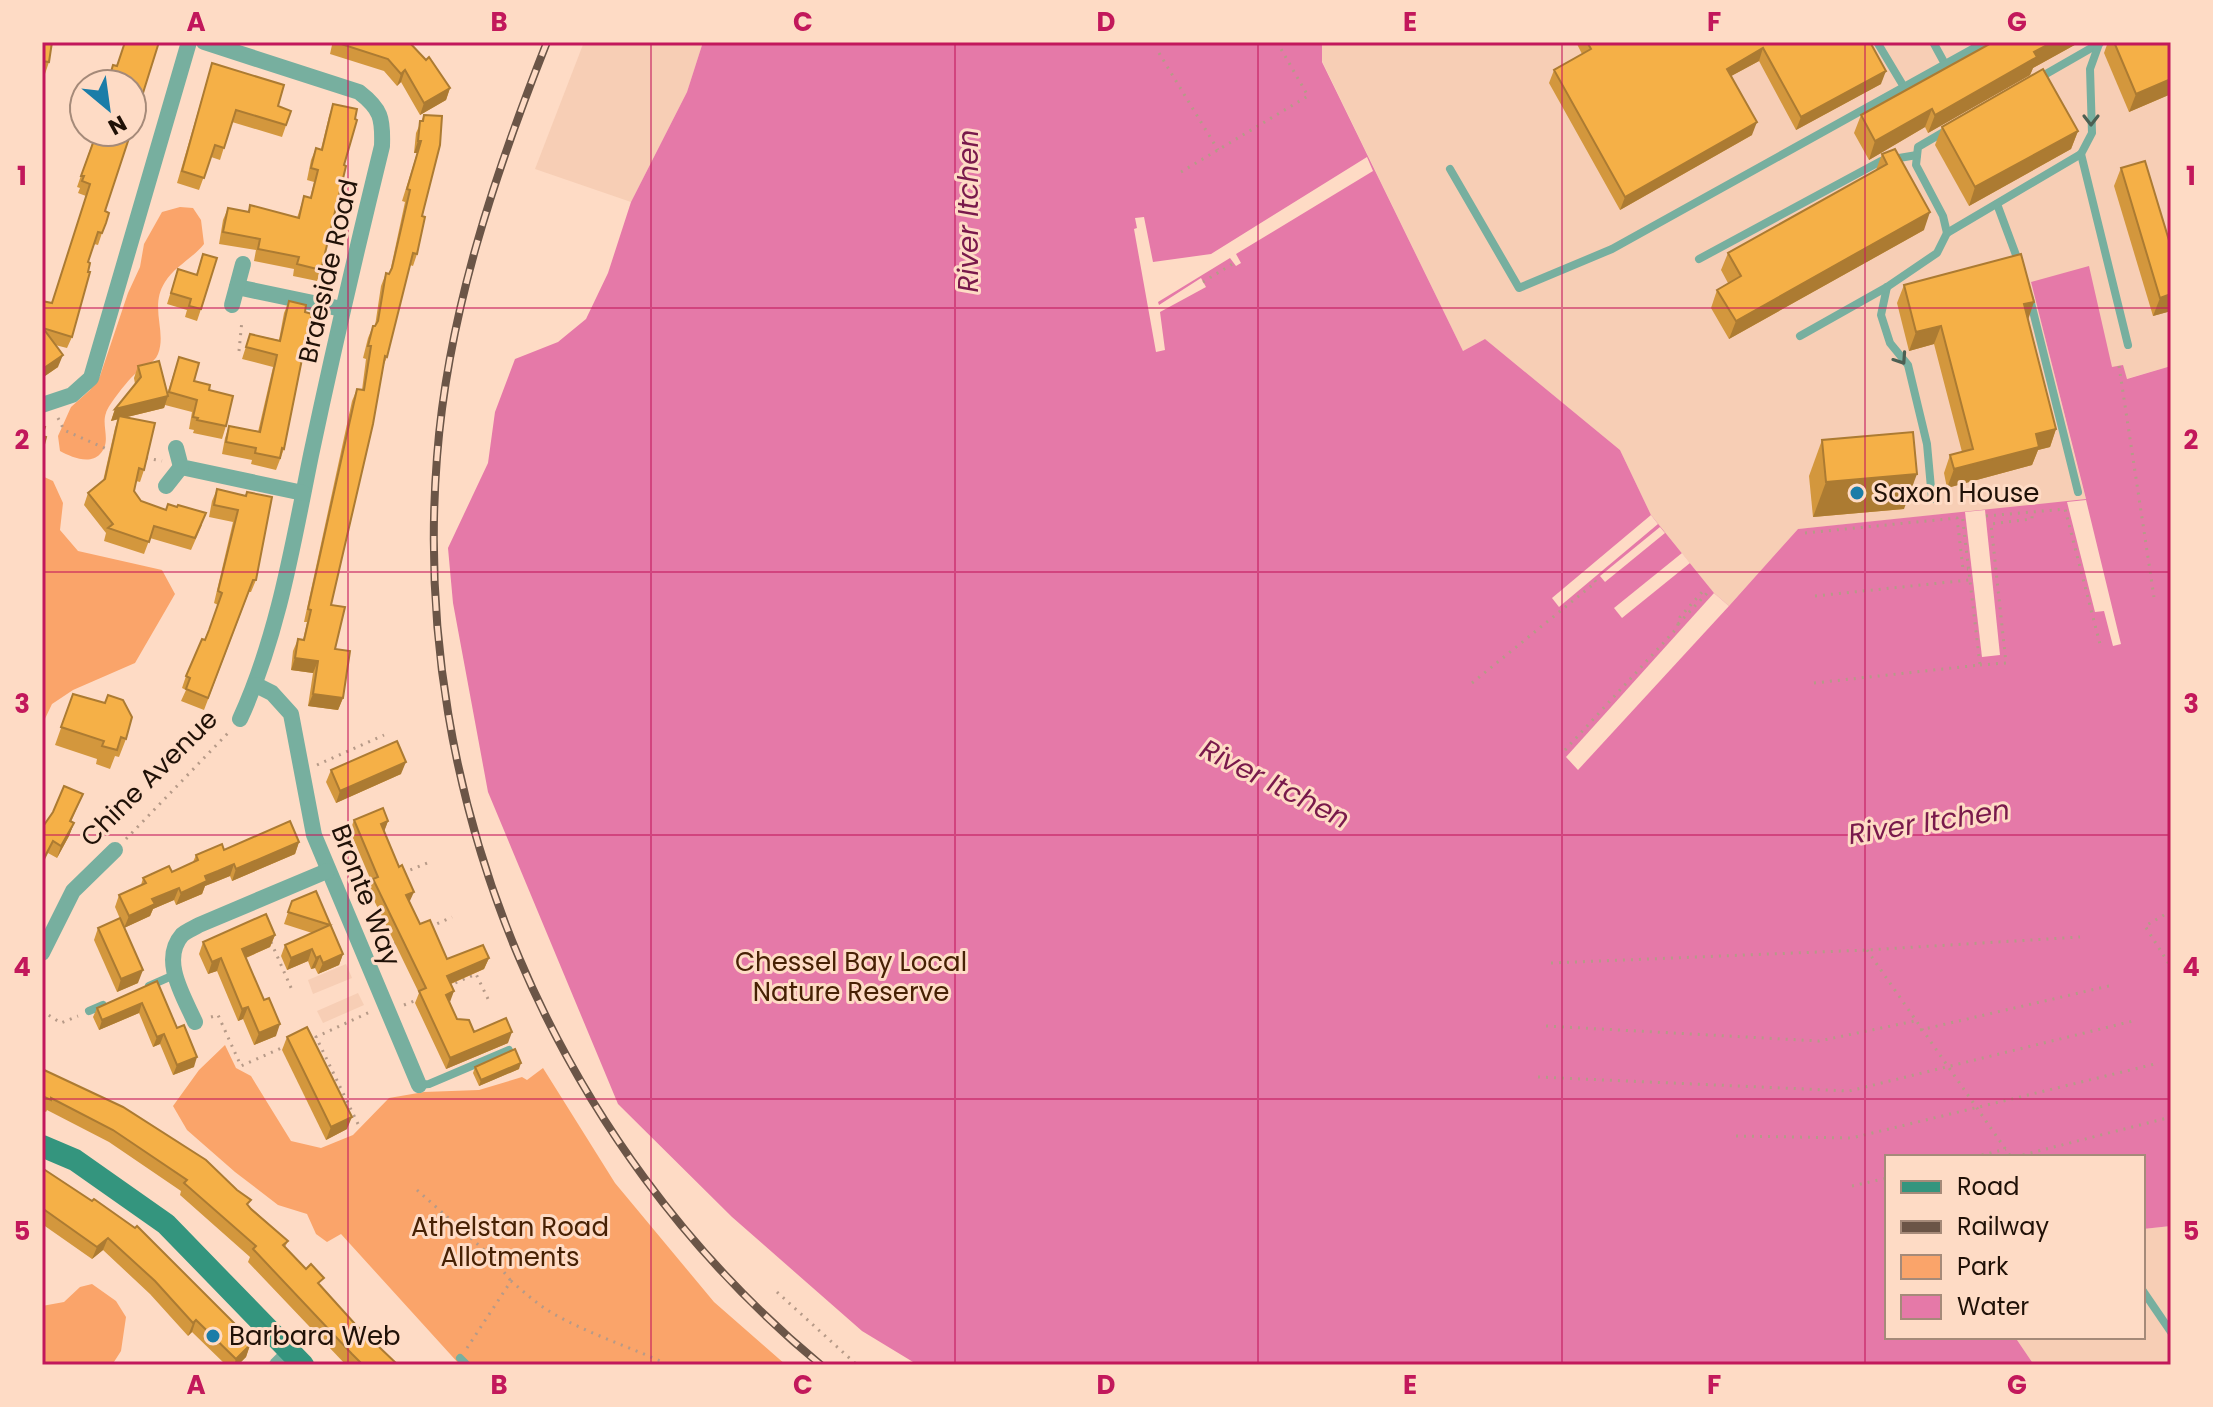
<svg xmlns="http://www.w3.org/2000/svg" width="2213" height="1407" font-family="Poppins,sans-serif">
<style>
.built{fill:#f7ceb5}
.green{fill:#faa46a}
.water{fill:#e579a8}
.pier{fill:#fedbc5}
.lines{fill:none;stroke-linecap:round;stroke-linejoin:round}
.path{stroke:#b69a88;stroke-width:3;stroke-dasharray:2 6;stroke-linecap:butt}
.lane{stroke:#77af9f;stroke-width:8}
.street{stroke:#77af9f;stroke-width:16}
.secondary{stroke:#34957e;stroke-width:22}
.rail-casing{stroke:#6b5547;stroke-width:8}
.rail{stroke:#fedbc5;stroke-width:5;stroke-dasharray:15;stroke-linecap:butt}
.wall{fill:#d3973d}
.shaded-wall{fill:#ac7b32}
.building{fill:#f5b047;stroke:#ac7b32;stroke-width:2}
.oneway{stroke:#4c6053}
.grid{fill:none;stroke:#c2185b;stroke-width:2;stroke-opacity:0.55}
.poi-dot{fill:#1b7da8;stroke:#fedbc5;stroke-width:3}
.labels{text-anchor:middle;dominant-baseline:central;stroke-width:6;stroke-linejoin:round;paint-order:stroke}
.street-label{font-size:26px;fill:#201107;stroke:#fedbc5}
.poi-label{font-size:26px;fill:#201107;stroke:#fedbc5;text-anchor:start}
.park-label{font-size:26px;fill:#472104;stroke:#fedbc5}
.water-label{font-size:28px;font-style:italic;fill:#79194b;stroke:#fedbc5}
.neatline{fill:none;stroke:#c2185b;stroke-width:3}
.grid-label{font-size:26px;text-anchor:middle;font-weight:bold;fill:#c2185b}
</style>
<rect width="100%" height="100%" fill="#fedbc5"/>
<g class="built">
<path d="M 584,42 L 703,42 L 687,92 L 631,202 L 535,169 Z"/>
<path d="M 1322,42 L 2171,42 L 2171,366 L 2126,379 L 2112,368 L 2031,282 L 2086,500 L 1798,529 L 1729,606 L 1714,593 L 1651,515 L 1620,450 L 1485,339 L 1463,351 L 1322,61 Z"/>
<path d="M 346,964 L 352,978 L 313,994 L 308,980 Z"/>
<path d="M 358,993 L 364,1005 L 323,1023 L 317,1011 Z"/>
<path d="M 2171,1226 L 2171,1365 L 2034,1365 L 2015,1337 L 2143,1337 L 2143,1229 Z"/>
</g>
<g class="green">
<path d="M 180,207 L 193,208 L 201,220 L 204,244 C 193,258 174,267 165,282 C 149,307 167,331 158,354 C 154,364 143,367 135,374 C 129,379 108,405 106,413 C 101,426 112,442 100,454 C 90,465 71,457 60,451 L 58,436 L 71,407 L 90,390 L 100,376 L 128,293 L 140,267 L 144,244 L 162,212 Z"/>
<path d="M 42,476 L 53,481 L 63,503 L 60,530 L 78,551 L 162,570 L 175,594 L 135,663 L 73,690 L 52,704 L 42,725 Z"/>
<path d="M 225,1045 L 236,1068 L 251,1076 L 291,1141 L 321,1148 L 353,1135 L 389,1098 L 424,1092 L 479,1090 L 522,1077 L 527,1080 L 543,1068 L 615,1183 L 714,1302 L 786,1365 L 460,1365 L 341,1234 L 327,1242 L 316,1234 L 307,1214 L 278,1205 L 235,1172 L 187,1130 L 173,1106 L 199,1070 Z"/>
<path d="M 92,1284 L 116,1301 L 126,1317 L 121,1351 L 112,1365 L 42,1365 L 42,1306 L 64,1302 L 80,1287 Z"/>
</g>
<path class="water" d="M 703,42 L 1322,42 L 1322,62 L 1463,351 L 1485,339 L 1620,450 L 1651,515 L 1714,593 L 1729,606 L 1798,529 L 2086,499 L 2031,282 L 2089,266 L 2112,367 L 2123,365 L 2127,379 L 2171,366 L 2171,1226 L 2143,1229 L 2143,1157 L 1887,1157 L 1887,1337 L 2015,1337 L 2034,1365 L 918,1365 L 862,1331 L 732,1217 L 618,1104 L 488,792 L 453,603 L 448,548 L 488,463 L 495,412 L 515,359 L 558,342 L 586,319 L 608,273 L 631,202 L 687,92 Z"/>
<g class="pier">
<path d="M 1367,157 L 1373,171 L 1236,254 L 1241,263 L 1236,266 L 1230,258 L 1158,302 L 1159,305 L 1201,278 L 1206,287 L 1160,312 L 1165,350 L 1156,352 L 1134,229 L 1137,228 L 1135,218 L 1144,217 L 1153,262 L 1211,254 Z"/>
<path d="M 2086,500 L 2121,644 L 2113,646 L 2104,611 L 2095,612 L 2067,502 Z"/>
<path d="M 1985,510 L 2000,655 L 1982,657 L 1965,512 Z"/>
<path d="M 1651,515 L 1658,524 L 1559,607 L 1552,598 Z"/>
<path d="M 1660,527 L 1665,533 L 1605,582 L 1600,576 Z"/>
<path d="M 1682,553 L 1690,563 L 1622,618 L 1614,608 Z"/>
<path d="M 1714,593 L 1729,606 L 1578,770 L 1566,757 Z"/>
</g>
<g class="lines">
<g class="path">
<path d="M 1159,53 L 1218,150"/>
<path d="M 1181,172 L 1308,96 L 1277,42"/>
<path d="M 1203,282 L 1234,263"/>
<path d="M 239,351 L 242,320"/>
<path d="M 2119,366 L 2154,597"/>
<path d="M 58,418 L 64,430 L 111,451"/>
<path d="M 146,458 L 162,461"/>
<path d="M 1986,516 L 2032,512"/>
<path d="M 1805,533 L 1957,518 L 1963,569 L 1968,569"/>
<path d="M 1815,596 L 1969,580"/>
<path d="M 1678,624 L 1711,589"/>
<path d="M 1980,665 L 2006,663 L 1991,524 L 2032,519 L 2032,512 L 2065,509 L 2101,648"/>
<path d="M 1472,683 L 1596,582 L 1593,578"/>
<path d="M 1814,683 L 1980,665 L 1962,513"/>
<path d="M 1565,750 L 1677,628 L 1680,617 L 1704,590"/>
<path d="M 317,765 L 384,735"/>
<path d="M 126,839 L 229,732"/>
<path d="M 403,873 L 432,861"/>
<path d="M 355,894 L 374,886"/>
<path d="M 2171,911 L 2145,926 L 2171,967"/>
<path d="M 430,927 L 452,917"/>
<path d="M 271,942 L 292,990"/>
<path d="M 380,950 L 398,942"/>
<path d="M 1867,950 L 2011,1157"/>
<path d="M 1551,963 L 1867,950 L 2080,937"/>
<path d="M 448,986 L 476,974 L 489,1001"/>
<path d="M 404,1005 L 419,999"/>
<path d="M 42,1011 L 61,1023 L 78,1016"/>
<path d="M 211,1017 L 218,1015 L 241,1066 L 286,1046"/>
<path d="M 1546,1026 L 1819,1041 L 1915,1021"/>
<path d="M 1920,1030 L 2113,985"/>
<path d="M 1538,1077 L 1849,1091 L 2133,1021"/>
<path d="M 358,1124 L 316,1037 L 370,1012"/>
<path d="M 1736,1136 L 1852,1138 L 2159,1063"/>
<path d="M 1974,1157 L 2006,1149"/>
<path d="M 2015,1157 L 2171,1117"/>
<path d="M 1852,1186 L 1887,1178"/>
<path d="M 417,1190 L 492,1257 L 511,1281"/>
<path d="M 777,1292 L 857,1365"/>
<path d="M 467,1348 L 511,1281 C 524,1292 537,1304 552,1313 C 589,1334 630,1347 669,1365"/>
</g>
<g class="lane">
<path d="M 1877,42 L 1904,87"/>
<path d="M 1933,42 L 1945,64"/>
<path d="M 2039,78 L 2100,43"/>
<path d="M 1947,130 L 1918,147 L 1916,165 L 1943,216 L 1947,233"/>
<path d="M 2081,154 L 2128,345"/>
<path d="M 1450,169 L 1519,288 L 1612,249 L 1985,42"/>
<path d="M 1997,204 L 2019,263"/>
<path d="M 1699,259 L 1881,161 L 1917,155"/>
<path d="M 1887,287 L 1881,315 L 1890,343 L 1908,365 L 1927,444 L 1932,499"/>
<path d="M 2030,299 L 2078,492"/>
<path d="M 1800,336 L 1887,287 L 1937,253 L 1947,233 L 2081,154 L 2092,133 L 2090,69 L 2099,44"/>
<path d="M 149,986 L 174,975"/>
<path d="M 89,1011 L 103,1005"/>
<path d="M 419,1085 L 429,1084 L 509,1050"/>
<path d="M 2143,1291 L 2171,1332"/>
<path d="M 460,1358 L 467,1365"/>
</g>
<g class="street">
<path d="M 204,42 L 359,92 C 381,109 383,118 382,146 C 357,248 333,351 311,455 C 293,544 278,636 240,719"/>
<path d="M 237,287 L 342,309"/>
<path d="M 232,305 L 243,264"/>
<path d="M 42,405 L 72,395 L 91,378 L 189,42"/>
<path d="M 176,448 L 181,467 L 303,493"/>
<path d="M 166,486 L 181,467"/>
<path d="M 256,685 L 272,693 L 291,714 L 314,835 L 419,1085"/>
<path d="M 42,953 L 73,891 L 115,850"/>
<path d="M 195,1022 C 184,997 160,960 182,935 C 186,931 194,928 199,925 L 327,871"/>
<path d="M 277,1365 L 290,1352"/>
</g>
<path class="secondary" d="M 42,1146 L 75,1160 L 166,1224 L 303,1365"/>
<g class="rail-casing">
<path id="rail" d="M 547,42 C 494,176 448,313 437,457 C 410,802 555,1145 821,1365"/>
</g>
<use href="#rail" class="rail"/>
</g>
<g class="wall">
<path d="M 42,42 L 49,62 L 45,74 L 42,74 Z"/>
<path d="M 320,42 L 409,42 L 450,88 L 446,100 L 420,115 L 401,82 L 397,86 L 384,71 L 330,54 L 332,45 Z"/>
<path d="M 1576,42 L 1870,42 L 1881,84 L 1796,130 L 1759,61 L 1731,76 L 1752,135 L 1620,210 L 1549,83 L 1554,70 L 1582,54 Z"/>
<path d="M 1993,42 L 2080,42 L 2033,68 L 2030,75 L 1928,133 L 1925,127 L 1869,160 L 1854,133 L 1861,115 Z"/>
<path d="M 2108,42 L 2171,42 L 2171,94 L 2129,112 L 2104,53 Z"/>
<path d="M 212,63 L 278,106 L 291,111 L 282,137 L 232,122 L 220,160 L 211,157 L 199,190 L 177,183 Z"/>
<path d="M 333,104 L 344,165 L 321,270 L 317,281 L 293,276 L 294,269 L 254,261 L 256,250 L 219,244 L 223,220 L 228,208 L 248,212 L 250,205 L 297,218 L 304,196 L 310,198 L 314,182 L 307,180 L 311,160 L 316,148 L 321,149 L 329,116 Z"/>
<path d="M 424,115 L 422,216 L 417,254 L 413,266 L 410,265 L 387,357 L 382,369 L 331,605 L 335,649 L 343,698 L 338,710 L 308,706 L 313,673 L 291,670 L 293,651 L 298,639 L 303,640 L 307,622 L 304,622 L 352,401 L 357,389 L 362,390 L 366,359 L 363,358 L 368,338 L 373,326 L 375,326 L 381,286 L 386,273 L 389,274 L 390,272 L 405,202 L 402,201 L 417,153 L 414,153 L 416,133 Z"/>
<path d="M 1942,127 L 2078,131 L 2071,149 L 1969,206 L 1935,145 Z"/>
<path d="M 96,132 L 131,132 L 105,211 L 102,233 L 98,245 L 94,244 L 88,262 L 72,337 L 67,348 L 55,345 L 58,367 L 42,378 L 42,301 L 52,303 L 86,196 L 78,193 L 80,188 L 77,187 Z"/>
<path d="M 1882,154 L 1924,230 L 1729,339 L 1711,308 L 1717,290 L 1728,283 L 1721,270 L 1728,253 L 1876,170 Z"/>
<path d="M 2121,168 L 2171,247 L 2171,311 L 2153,316 L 2114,186 Z"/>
<path d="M 203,254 L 201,309 L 197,321 L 185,317 L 187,310 L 167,304 L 178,269 L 196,275 Z"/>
<path d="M 1904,285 L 2028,319 L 2056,429 L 2050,447 L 2038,450 L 2032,465 L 1947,488 L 1944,473 L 1950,455 L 1962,452 L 1934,344 L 1909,351 L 1897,303 Z"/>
<path d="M 289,301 L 305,312 L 310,324 L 307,344 L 303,356 L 284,449 L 276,470 L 251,464 L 252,460 L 222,454 L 225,438 L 229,426 L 258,432 L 273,367 L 242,359 L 250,334 L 279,340 L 284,313 Z"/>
<path d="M 179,357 L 194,381 L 209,390 L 226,426 L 222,439 L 193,433 L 194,430 L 189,429 L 192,412 L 165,405 L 164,408 L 127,417 L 144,470 L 140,482 L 136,481 L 134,491 L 141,501 L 202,525 L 191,550 L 150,538 L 144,554 L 104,541 L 106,533 L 84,505 L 88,493 L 103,481 L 115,428 L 118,419 L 111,421 L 115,409 L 135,384 L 134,378 L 138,366 L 167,394 Z"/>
<path d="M 1822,440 L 1904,509 L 1813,517 L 1809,476 Z"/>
<path d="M 217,489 L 246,496 L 256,580 L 251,592 L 249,592 L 204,710 L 181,701 L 186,690 L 182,688 L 186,676 L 208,632 L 218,605 L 214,603 L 233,522 L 209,517 L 212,501 Z"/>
<path d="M 73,694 L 126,739 L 119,757 L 115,756 L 110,769 L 96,764 L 97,759 L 55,745 Z"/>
<path d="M 331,770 L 401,774 L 336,803 L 326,782 Z"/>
<path d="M 83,794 L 71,822 L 74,823 L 69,836 L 57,858 L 48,853 L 42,866 L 42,824 L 44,825 Z"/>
<path d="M 354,820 L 388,821 L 384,831 L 410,902 L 420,924 L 447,959 L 489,958 L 484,969 L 451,984 L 450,1002 L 457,1019 L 474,1032 L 508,1043 L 446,1069 L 415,1003 L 419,993 L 369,890 L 372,883 L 350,831 Z"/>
<path d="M 299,842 L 295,854 L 232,881 L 230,876 L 213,883 L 205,886 L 202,894 L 176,905 L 174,900 L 153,909 L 150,916 L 124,928 L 115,907 L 119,895 L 141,885 L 143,878 L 172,872 L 193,862 L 196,855 L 224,850 Z"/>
<path d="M 316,891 L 343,954 L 339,965 L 318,974 L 315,968 L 311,969 L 308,961 L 287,970 L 281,956 L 285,945 L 312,933 L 284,924 L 292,901 Z"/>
<path d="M 98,928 L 138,983 L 117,992 L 94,940 Z"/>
<path d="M 275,935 L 270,947 L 246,958 L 276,1036 L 254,1045 L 243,1019 L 238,1021 L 217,971 L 208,974 L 199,954 L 203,942 Z"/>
<path d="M 157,981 L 194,1067 L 173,1075 L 160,1044 L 153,1047 L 139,1013 L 99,1030 L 93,1017 L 97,1008 Z"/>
<path d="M 287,1037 L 347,1129 L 326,1140 L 282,1050 Z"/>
<path d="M 475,1067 L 519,1069 L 479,1086 L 473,1073 Z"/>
<path d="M 42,1069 L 249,1206 L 288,1241 L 285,1247 L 355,1324 L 398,1365 L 346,1365 L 248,1262 L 250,1257 L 180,1195 L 181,1191 L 109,1142 L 47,1110 L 46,1112 L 42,1110 Z"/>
<path d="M 42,1168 L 234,1328 L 250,1345 L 246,1357 L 238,1365 L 226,1365 L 192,1332 L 188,1336 L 150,1294 L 103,1250 L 92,1259 L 42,1224 Z"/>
</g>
<g class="shaded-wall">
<path d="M 2053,42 L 2080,42 L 2033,68 L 2030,75 L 1928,133 L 1935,115 L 2034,52 Z"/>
<path d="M 1763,48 L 1759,61 L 1722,81 L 1727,69 Z"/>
<path d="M 405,70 L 401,82 L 397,86 L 401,74 Z"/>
<path d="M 1886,71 L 1881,84 L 1796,130 L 1801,117 Z"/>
<path d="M 2171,79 L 2171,94 L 2129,112 L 2136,94 Z"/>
<path d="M 450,88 L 446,100 L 420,115 L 424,103 Z"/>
<path d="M 1932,109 L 1925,127 L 1869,160 L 1875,141 Z"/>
<path d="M 1757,122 L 1752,135 L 1620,210 L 1625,197 Z"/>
<path d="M 2078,131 L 2071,149 L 1969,206 L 1975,187 Z"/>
<path d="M 418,141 L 421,141 L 417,153 L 414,153 Z"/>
<path d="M 1930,212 L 1924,230 L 1729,339 L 1736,321 Z"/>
<path d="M 2171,294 L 2171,311 L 2153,316 L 2160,298 Z"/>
<path d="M 2034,302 L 2028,320 L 2024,304 Z"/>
<path d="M 1941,326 L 1934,344 L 1909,351 L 1916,332 Z"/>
<path d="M 63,355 L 58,367 L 42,378 L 44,368 Z"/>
<path d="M 168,396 L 164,408 L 111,421 L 115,409 Z"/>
<path d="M 2056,429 L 2050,447 L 2038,450 L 2032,465 L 1947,488 L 1954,469 L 2036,434 Z"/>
<path d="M 1917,474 L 1904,509 L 1813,517 L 1826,482 Z"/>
<path d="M 295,658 L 318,661 L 313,673 L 291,670 Z"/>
<path d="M 313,694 L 343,698 L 338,710 L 308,706 Z"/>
<path d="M 406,762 L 401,774 L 336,803 L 340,791 Z"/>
<path d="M 388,821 L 384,832 L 381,824 Z"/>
<path d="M 74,823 L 69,836 L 57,858 L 61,846 Z"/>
<path d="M 299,842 L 295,854 L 232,881 L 236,869 Z"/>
<path d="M 234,864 L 230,876 L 205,886 L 202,894 L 176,905 L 181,893 L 205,876 Z"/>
<path d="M 179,888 L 174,900 L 153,909 L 150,916 L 124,928 L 129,916 L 152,899 Z"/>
<path d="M 414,892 L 409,903 L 406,895 Z"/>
<path d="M 275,935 L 270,947 L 238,961 L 242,949 Z"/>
<path d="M 312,949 L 308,961 L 287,970 L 291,958 Z"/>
<path d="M 343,954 L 339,965 L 318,974 L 323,963 Z"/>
<path d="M 320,956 L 315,968 L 311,969 L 316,958 Z"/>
<path d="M 221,958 L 217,971 L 208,974 L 212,962 Z"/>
<path d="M 489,958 L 484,969 L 443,987 L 447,976 Z"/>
<path d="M 143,970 L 138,983 L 117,992 L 121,979 Z"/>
<path d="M 454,991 L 450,1002 L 446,995 Z"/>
<path d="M 142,1003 L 139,1013 L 99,1030 L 102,1020 Z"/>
<path d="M 248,1007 L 243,1019 L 238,1021 L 242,1009 Z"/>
<path d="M 280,1024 L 276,1036 L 254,1045 L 259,1033 Z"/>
<path d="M 512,1032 L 508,1043 L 446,1069 L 450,1058 Z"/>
<path d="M 164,1034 L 160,1044 L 153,1047 L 157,1037 Z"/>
<path d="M 197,1057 L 194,1067 L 173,1075 L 177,1065 Z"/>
<path d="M 521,1063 L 519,1069 L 479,1086 L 481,1080 Z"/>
<path d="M 352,1117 L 347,1129 L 326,1140 L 331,1127 Z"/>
<path d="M 108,1238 L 103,1250 L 92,1259 L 97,1247 Z"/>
<path d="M 196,1320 L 192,1332 L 188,1336 L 193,1323 Z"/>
<path d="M 250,1345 L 246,1357 L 238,1365 L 234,1365 L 236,1359 Z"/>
</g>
<g class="building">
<path d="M 42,42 L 52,42 L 49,62 L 42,61 Z"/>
<path d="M 125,42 L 159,42 L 132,128 L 132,84 L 110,84 L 111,82 L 108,82 L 113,65 L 117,66 Z"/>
<path d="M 335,42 L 409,42 L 426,60 L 429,57 L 450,88 L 424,103 L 405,70 L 401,74 L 388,59 Z"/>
<path d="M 1587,42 L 1870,42 L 1886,71 L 1801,117 L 1763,48 L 1727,69 L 1757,122 L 1625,197 L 1554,70 L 1591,49 Z"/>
<path d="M 1993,42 L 2053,42 L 2034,52 L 2037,57 L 1935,115 L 1932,109 L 1875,141 L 1861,115 Z"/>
<path d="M 2114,42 L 2171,42 L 2171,79 L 2136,94 Z"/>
<path d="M 212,63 L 284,85 L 278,106 L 291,111 L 286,125 L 236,110 L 224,148 L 215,145 L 204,178 L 182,171 Z"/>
<path d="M 2043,69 L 2078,131 L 1975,187 L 1942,127 Z"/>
<path d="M 333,104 L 357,109 L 355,119 L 357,120 L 344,165 L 346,166 L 321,270 L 297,264 L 299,257 L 258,249 L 260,239 L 223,232 L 228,208 L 249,212 L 250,205 L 299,218 L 304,196 L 311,198 L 318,170 L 311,168 L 316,148 L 322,150 Z"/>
<path d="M 424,115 L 442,116 L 440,145 L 422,216 L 425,217 L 417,254 L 413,253 L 387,357 L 385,356 L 373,424 L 331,605 L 345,607 L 335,649 L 350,651 L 343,698 L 313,694 L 318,661 L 295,658 L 298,639 L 304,640 L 311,610 L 308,609 L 357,389 L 364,390 L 371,346 L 368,346 L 373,326 L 375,326 L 378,321 L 386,273 L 389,274 L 392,268 L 410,190 L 407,189 L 421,141 L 418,141 L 420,121 L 423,121 Z"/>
<path d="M 97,132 L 131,132 L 105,211 L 109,213 L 106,223 L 102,233 L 98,232 L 88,262 L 90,263 L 88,272 L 90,272 L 72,337 L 43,328 L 63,355 L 44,368 L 42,366 L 42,301 L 52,303 L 90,184 L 82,181 L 84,176 L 81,176 Z"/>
<path d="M 1895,149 L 1930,212 L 1736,321 L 1717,290 L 1741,276 L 1728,253 L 1887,164 L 1882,154 Z"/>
<path d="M 2145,161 L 2171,247 L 2171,294 L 2160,298 L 2121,168 Z"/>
<path d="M 203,254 L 217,258 L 201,309 L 189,306 L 191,299 L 171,293 L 178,269 L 197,275 Z"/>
<path d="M 2021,254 L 2034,302 L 2024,304 L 2056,429 L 2036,434 L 2039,447 L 1954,469 L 1950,455 L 1973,449 L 1941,326 L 1916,332 L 1904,285 Z"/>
<path d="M 289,301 L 306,305 L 305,312 L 312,314 L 310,324 L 312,325 L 307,344 L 305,344 L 284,449 L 282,448 L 280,458 L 255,453 L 256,448 L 226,442 L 229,426 L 260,432 L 277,355 L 246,347 L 250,334 L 280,341 Z"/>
<path d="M 179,357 L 199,363 L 194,381 L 210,385 L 209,390 L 233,396 L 226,426 L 197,420 L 198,418 L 193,417 L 197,400 L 169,392 Z"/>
<path d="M 159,361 L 168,396 L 115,409 L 141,377 L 138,366 Z"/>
<path d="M 119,416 L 155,423 L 144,470 L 139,468 L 134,491 L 141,501 L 166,510 L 168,504 L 177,507 L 178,505 L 206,513 L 195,538 L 154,526 L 149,542 L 108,528 L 113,524 L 88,493 L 105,479 Z"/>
<path d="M 42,426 L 45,427 L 42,436 L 46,437 L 42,452 Z"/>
<path d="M 1913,432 L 1917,474 L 1826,482 L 1822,440 Z"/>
<path d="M 217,489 L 246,496 L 247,492 L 272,497 L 256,580 L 253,580 L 208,698 L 186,689 L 190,678 L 186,676 L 202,639 L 205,640 L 209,630 L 222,593 L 218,591 L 238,510 L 214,505 Z"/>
<path d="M 73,694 L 105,703 L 108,695 L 123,700 L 132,717 L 126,739 L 121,737 L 117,750 L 102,746 L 104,741 L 61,727 Z"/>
<path d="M 397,741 L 406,762 L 340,791 L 331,770 Z"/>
<path d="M 64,786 L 83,794 L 70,821 L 74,823 L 61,846 L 53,841 L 42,862 L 42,824 L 44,825 L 53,812 Z"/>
<path d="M 383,808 L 388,821 L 381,824 L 399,867 L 402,865 L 414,892 L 406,895 L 420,924 L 430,920 L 447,959 L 483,945 L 489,958 L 447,976 L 454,991 L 446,995 L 457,1019 L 469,1020 L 474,1032 L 506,1018 L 512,1032 L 450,1058 L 419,991 L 426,988 L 373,879 L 378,877 L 354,820 Z"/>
<path d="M 290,821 L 299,842 L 236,869 L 234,864 L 218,871 L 205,876 L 207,881 L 181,893 L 179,888 L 152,899 L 155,904 L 129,916 L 119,895 L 146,883 L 143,878 L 169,866 L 172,872 L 198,860 L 196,855 L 222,844 L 224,850 Z"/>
<path d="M 316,891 L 343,954 L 323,963 L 320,956 L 316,958 L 312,949 L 291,958 L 285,945 L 330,925 L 288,912 L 292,901 Z"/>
<path d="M 266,914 L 275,935 L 242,949 L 264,1000 L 269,998 L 280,1024 L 259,1033 L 248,1007 L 242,1009 L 221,958 L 212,962 L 203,942 Z"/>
<path d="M 120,918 L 143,970 L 121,979 L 98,928 Z"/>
<path d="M 157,981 L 177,1028 L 184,1025 L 197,1057 L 177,1065 L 164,1034 L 157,1037 L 142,1003 L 102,1020 L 97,1008 Z"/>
<path d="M 307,1027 L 352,1117 L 331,1127 L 287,1037 Z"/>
<path d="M 515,1049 L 521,1063 L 481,1080 L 475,1067 Z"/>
<path d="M 42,1069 L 123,1107 L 206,1160 L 237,1190 L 251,1200 L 247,1204 L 251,1209 L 288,1241 L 283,1245 L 306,1269 L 311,1264 L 324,1278 L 318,1283 L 355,1324 L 398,1365 L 363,1365 L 352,1354 L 253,1249 L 256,1246 L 184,1183 L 187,1180 L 113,1130 L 51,1098 L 51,1100 L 42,1096 Z"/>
<path d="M 42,1168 L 92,1201 L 94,1199 L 135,1228 L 137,1226 L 235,1324 L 232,1327 L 250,1345 L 236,1359 L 196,1320 L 193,1323 L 155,1281 L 108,1238 L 97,1247 L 42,1208 Z"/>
</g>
<defs><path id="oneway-chevron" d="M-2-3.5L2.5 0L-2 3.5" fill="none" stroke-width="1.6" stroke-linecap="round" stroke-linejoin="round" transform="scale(2)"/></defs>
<g class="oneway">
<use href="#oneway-chevron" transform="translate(2091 120) rotate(90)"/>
<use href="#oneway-chevron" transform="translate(1901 359) rotate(56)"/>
</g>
<path class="grid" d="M 348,42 L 348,1365M 651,42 L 651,1365M 955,42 L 955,1365M 1258,42 L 1258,1365M 1562,42 L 1562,1365M 1865,42 L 1865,1365M 42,308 L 2171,308M 42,572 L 2171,572M 42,835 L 2171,835M 42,1099 L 2171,1099"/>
<g class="poi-dot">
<circle cx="1857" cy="493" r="8"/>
<circle cx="213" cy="1336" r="8"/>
</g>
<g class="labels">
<g class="street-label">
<text transform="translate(328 271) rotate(-77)">Braeside Road</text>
<text transform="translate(149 778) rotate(-45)">Chine Avenue</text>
<text transform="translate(366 895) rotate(69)">Bronte Way</text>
</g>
<g class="poi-label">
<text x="1873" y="493">Saxon House</text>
<text x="229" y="1336">Barbara Web</text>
</g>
<g class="park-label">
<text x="851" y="962">Chessel Bay Local<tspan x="851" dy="30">Nature Reserve</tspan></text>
<text x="510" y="1227">Athelstan Road<tspan x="510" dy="30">Allotments</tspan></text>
</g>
<g class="water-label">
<text transform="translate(968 211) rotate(-90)">River Itchen</text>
<text transform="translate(1275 784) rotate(27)">River Itchen</text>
<text transform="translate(1929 822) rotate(-9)">River Itchen</text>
</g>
</g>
<rect width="2213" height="1407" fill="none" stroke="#fedbc5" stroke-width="88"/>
<rect x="1885" y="1155" width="260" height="184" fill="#fedbc5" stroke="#a58a79" stroke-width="2"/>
<rect x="1901" y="1181" width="40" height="12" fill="#34957e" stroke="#a58a79" stroke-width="2"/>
<text x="1957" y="1195" font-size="24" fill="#201107">Road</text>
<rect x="1901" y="1221" width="40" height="12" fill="#6b5547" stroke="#a58a79" stroke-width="2"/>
<text x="1957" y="1235" font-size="24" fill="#201107">Railway</text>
<rect x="1901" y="1255" width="40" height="24" fill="#faa46a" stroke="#a58a79" stroke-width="2"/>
<text x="1957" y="1275" font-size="24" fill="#201107">Park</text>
<rect x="1901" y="1295" width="40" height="24" fill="#e579a8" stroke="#a58a79" stroke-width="2"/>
<text x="1957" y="1315" font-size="24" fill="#201107">Water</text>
<g transform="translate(108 108) rotate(151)"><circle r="38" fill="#fedbc5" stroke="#a58a79" stroke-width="2"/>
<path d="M0-6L14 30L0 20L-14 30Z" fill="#1b7da8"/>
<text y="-12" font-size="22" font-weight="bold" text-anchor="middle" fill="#201107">N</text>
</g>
<rect x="44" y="44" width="2125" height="1319" class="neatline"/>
<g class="grid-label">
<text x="196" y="31">A</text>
<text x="499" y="31">B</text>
<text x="803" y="31">C</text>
<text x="1106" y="31">D</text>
<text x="1410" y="31">E</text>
<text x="1714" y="31">F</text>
<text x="2017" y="31">G</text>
<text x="22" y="185">1</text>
<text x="2191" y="185">1</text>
<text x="22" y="449">2</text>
<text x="2191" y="449">2</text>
<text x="22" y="713">3</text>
<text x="2191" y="713">3</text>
<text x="22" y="976">4</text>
<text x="2191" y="976">4</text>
<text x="22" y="1240">5</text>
<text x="2191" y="1240">5</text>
<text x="196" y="1394">A</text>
<text x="499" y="1394">B</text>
<text x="803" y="1394">C</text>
<text x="1106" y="1394">D</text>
<text x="1410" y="1394">E</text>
<text x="1714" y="1394">F</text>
<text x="2017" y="1394">G</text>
</g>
</svg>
